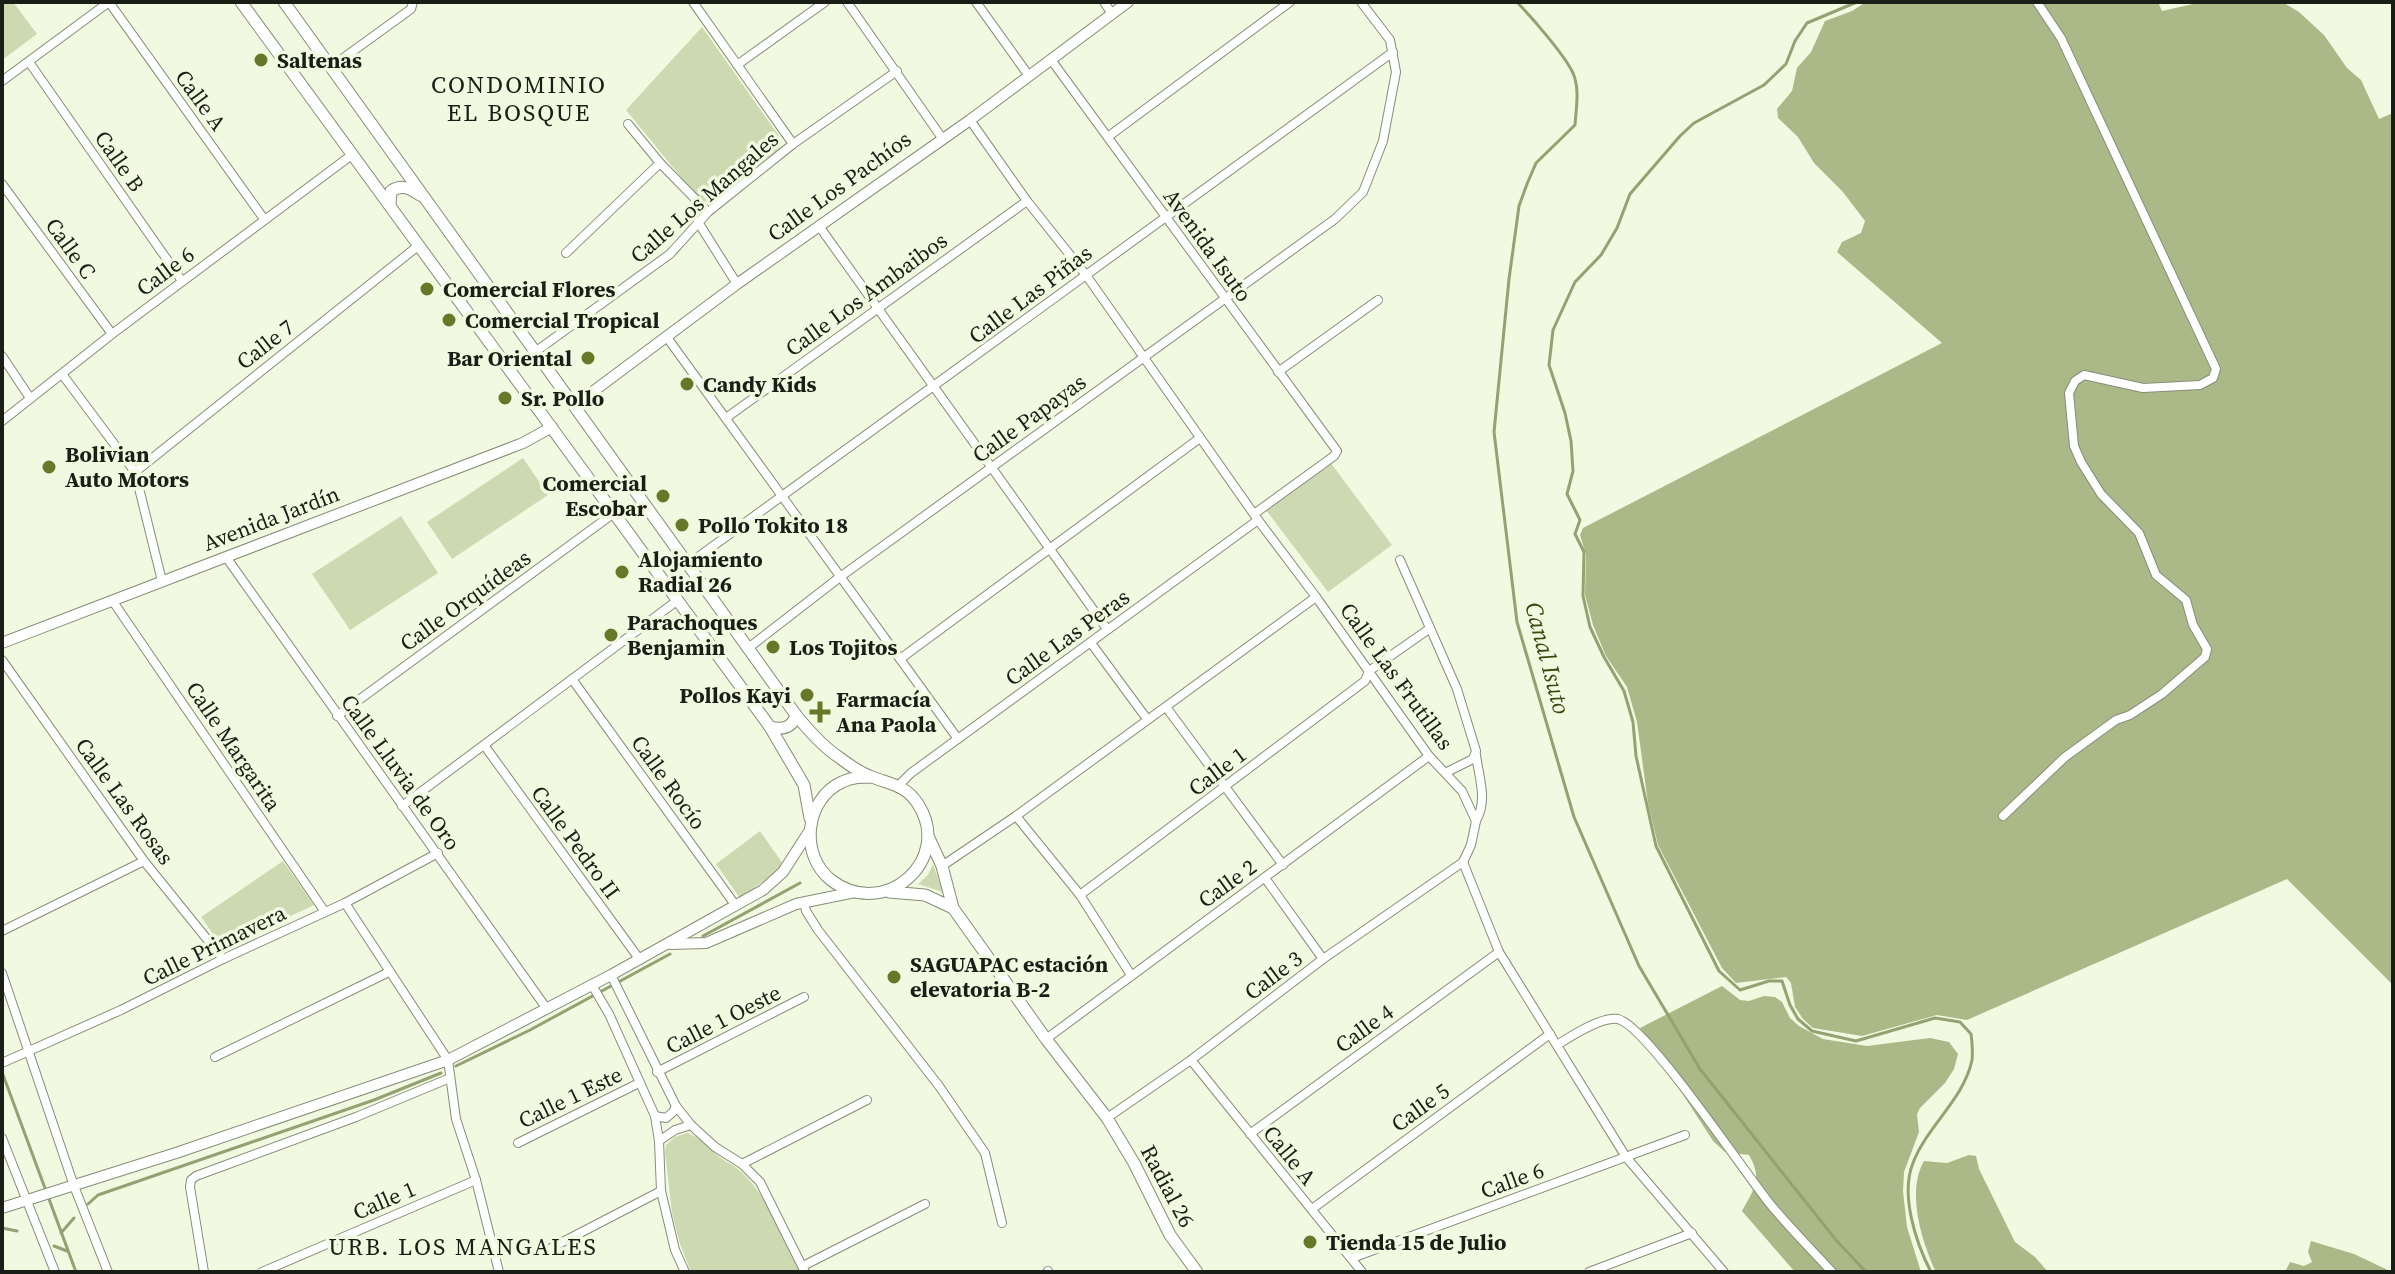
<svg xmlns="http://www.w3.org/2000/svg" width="2395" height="1274" font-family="'Source Serif 4',serif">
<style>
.green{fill:#cddab1}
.forest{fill:#aab987}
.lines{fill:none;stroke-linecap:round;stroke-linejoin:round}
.stream{stroke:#93a271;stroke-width:3}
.minor-casing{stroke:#868d78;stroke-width:10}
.tertiary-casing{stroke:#868d78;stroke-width:12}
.secondary-casing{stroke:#868d78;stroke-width:13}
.minor{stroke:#fff;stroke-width:8}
.tertiary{stroke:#fff;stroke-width:10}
.secondary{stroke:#fff;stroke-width:11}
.poi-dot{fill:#657929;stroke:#f1f9e1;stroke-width:3}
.labels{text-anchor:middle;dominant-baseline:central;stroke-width:7;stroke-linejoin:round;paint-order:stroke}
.poi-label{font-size:22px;font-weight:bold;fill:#1b1e16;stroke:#f1f9e1;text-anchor:start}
.street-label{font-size:22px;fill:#1b1e16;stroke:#f1f9e1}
.neighbourhood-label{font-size:24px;letter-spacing:2px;fill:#1b1e16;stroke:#f1f9e1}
.water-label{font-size:24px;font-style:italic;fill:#3a470e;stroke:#f1f9e1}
</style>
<rect width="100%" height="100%" fill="#f1f9e1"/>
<g class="green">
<path d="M 2,2 L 13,2 L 37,34 L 2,60 Z"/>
<path d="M 702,27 L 779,136 L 780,150 L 706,204 L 702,203 L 626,110 Z"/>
<path d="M 523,458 L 548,495 L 452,559 L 427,522 Z"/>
<path d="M 1330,462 L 1392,545 L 1328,592 L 1266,510 Z"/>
<path d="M 401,516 L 438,573 L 350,630 L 312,574 Z"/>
<path d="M 760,831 L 783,864 L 775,873 L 740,898 L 716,864 Z"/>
<path d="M 283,861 L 314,905 L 223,948 L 201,917 Z"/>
<path d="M 933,864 L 943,892 L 918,884 L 928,875 Z"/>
<path d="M 687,1133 C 700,1137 708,1147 717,1155 C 724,1161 732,1164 738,1169 C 768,1195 784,1238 801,1272 L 691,1272 L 679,1241 L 672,1213 L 665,1152 L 666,1145 L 675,1137 Z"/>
</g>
<g class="forest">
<path d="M 1866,2 L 2158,2 L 2162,11 L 2202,2 L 2282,2 L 2299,12 L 2324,35 L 2347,68 L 2361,80 L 2379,119 L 2393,113 L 2393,985 L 2287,879 L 1967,1020 L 1937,1015 L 1862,1036 L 1813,1028 L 1803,1019 L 1795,1007 L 1791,983 L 1786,977 L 1736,983 L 1722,968 L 1658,845 L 1648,803 L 1637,722 L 1627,687 L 1606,656 L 1593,625 L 1585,595 L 1586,555 L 1580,535 L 1583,528 L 1942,343 L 1837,252 L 1842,242 L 1861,233 L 1865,221 L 1843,192 L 1814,163 L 1798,137 L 1778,118 L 1777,109 L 1792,91 L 1797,68 L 1811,52 L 1825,21 L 1852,11 Z"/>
<path d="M 1722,986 L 1740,1000 L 1749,1001 L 1764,996 L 1775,997 L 1782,1002 L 1790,1018 L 1799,1026 L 1823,1039 L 1867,1046 L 1930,1038 L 1949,1042 L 1958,1054 L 1954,1069 L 1945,1083 L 1920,1108 L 1917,1114 L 1919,1132 L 1904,1172 L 1903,1191 L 1907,1227 L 1921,1272 L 1795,1272 L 1742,1211 C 1754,1189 1763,1179 1749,1155 L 1725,1152 L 1713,1141 L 1640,1028 Z"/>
<path d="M 1969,1155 L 1976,1156 L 1979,1169 L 2015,1242 L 2035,1257 L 2048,1272 L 1936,1272 C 1922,1242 1906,1192 1924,1161 L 1947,1163 Z"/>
<path d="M 2311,1241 L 2354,1254 L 2392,1272 L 2285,1272 L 2290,1262 L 2304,1266 L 2312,1262 L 2308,1252 Z"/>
</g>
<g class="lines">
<g class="stream">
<path d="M 1517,2 C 1532,18 1564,54 1573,73 C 1580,89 1576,109 1575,125 L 1536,163 L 1527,184 L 1519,206 L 1509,279 L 1494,432 L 1517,622 L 1574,817 L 1639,966 L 1700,1069 L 1836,1240 L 1866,1272"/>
<path d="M 1857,2 L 1807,23 L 1795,41 L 1786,64 L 1764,85 L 1694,123 L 1680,136 L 1630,194 L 1617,228 L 1601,255 L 1575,282 L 1553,330 L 1549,365 L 1565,413 L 1571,441 L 1573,471 L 1567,494 L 1580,520 L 1575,534 L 1584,552 L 1583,596 L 1590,627 L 1604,657 L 1624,691 L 1633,722 L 1636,756 L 1656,846 L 1719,971 L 1740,990 L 1769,981 L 1782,981 L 1790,1005 L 1798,1019 L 1812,1031 L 1856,1041 L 1935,1018 L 1960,1022 L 1971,1034 C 1972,1042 1973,1052 1972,1060 C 1964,1099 1927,1126 1913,1163 C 1900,1195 1916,1243 1931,1272"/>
<path d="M 703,936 L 800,883"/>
<path d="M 456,1066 L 530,1030 L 670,954"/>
<path d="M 2,1072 L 76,1272"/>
<path d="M 88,1204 L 98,1195 L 374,1100 L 441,1073"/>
<path d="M 2,1228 L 17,1231"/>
<path d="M 61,1233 L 74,1218"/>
<path d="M 54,1246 L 67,1251"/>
</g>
<g class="minor-casing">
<g id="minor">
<path d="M 693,2 L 793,144"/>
<path d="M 847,2 L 942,138"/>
<path d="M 976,2 L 1029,76"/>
<path d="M 1104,2 L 1112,14"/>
<path d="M 1052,61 L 1337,451 L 1334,456 L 1254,514"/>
<path d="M 29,62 L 182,281"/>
<path d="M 737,65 L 825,2"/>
<path d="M 331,67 L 411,9 L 413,2"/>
<path d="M 2,81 L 109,2 L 264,219"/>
<path d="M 970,120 L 1027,201 L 1086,275 L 1258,520 L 1316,597 L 1429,756 L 1462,791 L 1476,821 L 1471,845 L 1463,862"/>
<path d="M 628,124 L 660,163 L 708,212"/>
<path d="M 1109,136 L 1290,2"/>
<path d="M 2,184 L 112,334"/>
<path d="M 698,222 L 737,284"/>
<path d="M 819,226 L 1107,629"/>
<path d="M 566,253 L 660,163"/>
<path d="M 666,336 L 958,739"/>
<path d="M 535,352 L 670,254 L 708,212 L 793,144 L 897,71"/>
<path d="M 2,356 L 30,398"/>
<path d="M 1278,372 L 1378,300"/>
<path d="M 62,374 L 135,472 L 162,581"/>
<path d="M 726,418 L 1027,201"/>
<path d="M 2,421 L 112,334 L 353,154"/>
<path d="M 135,472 L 418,246"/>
<path d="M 226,557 L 547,1009"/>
<path d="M 1400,560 L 1457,689 L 1476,751 L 1473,759 L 1447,772"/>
<path d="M 687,565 L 1393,52"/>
<path d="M 112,600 L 325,912"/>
<path d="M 1091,643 L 1147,719"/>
<path d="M 747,649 L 840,577 L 1335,219 L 1363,192 L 1383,141 L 1396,72 L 1390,40 L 1361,2"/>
<path d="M 900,659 L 1200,438"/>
<path d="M 2,660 L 144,861 L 223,959"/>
<path d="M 572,679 L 736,906"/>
<path d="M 1166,707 L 1283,865"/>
<path d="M 337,716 L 614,513"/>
<path d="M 484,745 L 640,960"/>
<path d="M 1476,755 C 1479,778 1488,800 1476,821"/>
<path d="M 899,785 L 911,773 L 1258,520"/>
<path d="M 402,806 L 678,600"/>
<path d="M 1016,816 L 1080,895 L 1131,975"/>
<path d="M 2003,816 L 2065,757 L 2116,720 L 2130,715 L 2162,694 L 2205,657 L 2207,649 L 2193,625 L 2186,600 L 2156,575 L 2139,533 L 2101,494 L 2081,462 L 2074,446 L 2069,393 L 2075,381 L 2084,375 L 2143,388 L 2200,385 L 2213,378 L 2216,369 L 2061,38 L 2037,2"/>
<path d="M 1463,862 L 1499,952 L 1626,1157 L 1724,1272"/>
<path d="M 942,866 L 1016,816 L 1316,597"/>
<path d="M 1265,878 L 1323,959"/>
<path d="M 1080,895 L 1365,681 L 1369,671 L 1429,629"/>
<path d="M 804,902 L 806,911 L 818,930 L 939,1086 L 985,1153 L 1002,1223"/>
<path d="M 345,903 L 448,1060 L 456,1119 L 476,1180 L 499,1272"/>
<path d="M 2,931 L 144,861"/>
<path d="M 2,973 L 74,1186 L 108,1272"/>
<path d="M 611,975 L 676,1106 L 691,1125 L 715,1147 L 742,1164 L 760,1182 L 805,1272"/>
<path d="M 592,985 L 609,1014 L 655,1116 L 659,1141 L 661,1191 L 675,1250 L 685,1272"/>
<path d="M 1046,1039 L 1429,756"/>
<path d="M 1557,1045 C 1571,1036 1602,1016 1618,1019 C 1647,1026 1744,1172 1770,1204 C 1789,1227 1811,1249 1832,1272"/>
<path d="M 215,1057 L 389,972"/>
<path d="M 1191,1060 L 1362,1272"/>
<path d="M 2,1063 L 121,1010 L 223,959 L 345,903 L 438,853"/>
<path d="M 657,1072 L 804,997"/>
<path d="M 655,1116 L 666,1118 L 673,1112 L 676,1106"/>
<path d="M 1107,1118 L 1191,1060 L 1323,959 L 1463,862"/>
<path d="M 1250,1134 L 1499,952"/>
<path d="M 2,1138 L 55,1272"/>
<path d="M 659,1141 L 675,1130 L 691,1125"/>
<path d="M 518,1143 L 639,1083"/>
<path d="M 742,1164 L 867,1100"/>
<path d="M 1312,1209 L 1550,1034"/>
<path d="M 551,1248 L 661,1191"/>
<path d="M 1352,1258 L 1685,1135"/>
<path d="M 803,1266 L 925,1204"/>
<path d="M 204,1272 L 190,1187 L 191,1180 L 196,1176 L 356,1117 L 450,1078"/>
<path d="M 262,1272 L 476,1180"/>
<path d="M 1047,1272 L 1048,1271"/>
<path d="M 1589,1272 L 1692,1233"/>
</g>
</g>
<g class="tertiary-casing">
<g id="tertiary">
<path d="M 575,405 L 737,284 L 970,120 L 1128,2"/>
<path d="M 2,643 L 523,443 L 552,427"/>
<path d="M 671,944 L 706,943 L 796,904 L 855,892"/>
<path d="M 2,1208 L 176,1153 L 448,1060 L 611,975 L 763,890 L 783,872 L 810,830"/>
</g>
</g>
<g class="secondary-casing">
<g id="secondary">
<path d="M 241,2 L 770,727 L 804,785 L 810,818"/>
<path d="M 284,2 L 796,715 C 809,731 823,747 840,758 C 849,765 861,773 872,777 C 890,784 906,785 918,804 C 954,860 884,921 831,880 C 799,855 805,799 842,782 C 852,777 862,777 872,777"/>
<path d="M 390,205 L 391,191 C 402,184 409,188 420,195"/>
<path d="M 770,727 C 783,730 792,728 796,715"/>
<path d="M 928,836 L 942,866 L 953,908 L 1046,1039 L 1107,1118 L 1134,1163 L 1170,1235 L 1197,1272"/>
<path d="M 889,892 L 925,895 L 953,908"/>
</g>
</g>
<use href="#minor" class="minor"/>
<use href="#tertiary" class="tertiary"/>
<use href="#secondary" class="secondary"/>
</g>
<g class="poi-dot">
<circle cx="261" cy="60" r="8"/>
<circle cx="427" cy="289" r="8"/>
<circle cx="449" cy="320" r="8"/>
<circle cx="588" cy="358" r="8"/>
<circle cx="687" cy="384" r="8"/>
<circle cx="505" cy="398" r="8"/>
<circle cx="49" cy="467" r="8"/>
<circle cx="663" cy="496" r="8"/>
<circle cx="682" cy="525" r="8"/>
<circle cx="622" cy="572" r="8"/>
<circle cx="611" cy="635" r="8"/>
<circle cx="773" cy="647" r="8"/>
<circle cx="807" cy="695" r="8"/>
<path d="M816 700h8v8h8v8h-8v8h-8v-8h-8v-8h8z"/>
<circle cx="894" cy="977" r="8"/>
<circle cx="1310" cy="1242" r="8"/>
</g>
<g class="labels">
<g class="poi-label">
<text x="277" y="60">Saltenas</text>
<text x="443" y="289">Comercial Flores</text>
<text x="465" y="320">Comercial Tropical</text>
<text x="572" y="358" text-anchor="end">Bar Oriental</text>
<text x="703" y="384">Candy Kids</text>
<text x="521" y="398">Sr. Pollo</text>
<text x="65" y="454">Bolivian<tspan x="65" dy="25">Auto Motors</tspan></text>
<text x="647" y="483" text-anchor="end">Comercial<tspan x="647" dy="25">Escobar</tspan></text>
<text x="698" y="525">Pollo Tokito 18</text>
<text x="638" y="559">Alojamiento<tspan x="638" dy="25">Radial 26</tspan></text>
<text x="627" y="622">Parachoques<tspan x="627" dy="25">Benjamin</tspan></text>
<text x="789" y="647">Los Tojitos</text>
<text x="791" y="695" text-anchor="end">Pollos Kayi</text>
<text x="836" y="699">Farmacía<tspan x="836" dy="25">Ana Paola</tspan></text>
<text x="910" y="964">SAGUAPAC estación<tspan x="910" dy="25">elevatoria B-2</tspan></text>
<text x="1326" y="1242">Tienda 15 de Julio</text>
</g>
<g class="street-label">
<text transform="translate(201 100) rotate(54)">Calle A</text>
<text transform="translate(120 161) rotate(55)">Calle B</text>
<text transform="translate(839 186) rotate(-36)">Calle Los Pachíos</text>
<text transform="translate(704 197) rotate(-41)">Calle Los Mangales</text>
<text transform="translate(1208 245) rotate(54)">Avenida Isuto</text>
<text transform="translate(71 248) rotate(54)">Calle C</text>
<text transform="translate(165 271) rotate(-37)">Calle 6</text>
<text transform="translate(866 294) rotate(-36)">Calle Los Ambaibos</text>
<text transform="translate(1030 294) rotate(-37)">Calle Las Piñas</text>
<text transform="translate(265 344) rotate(-38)">Calle 7</text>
<text transform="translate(1029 418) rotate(-36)">Calle Papayas</text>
<text transform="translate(271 518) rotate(-21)">Avenida Jardín</text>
<text transform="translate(465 600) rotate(-36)">Calle Orquídeas</text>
<text transform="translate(1067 637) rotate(-36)">Calle Las Peras</text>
<text transform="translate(1397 676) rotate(54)">Calle Las Frutillas</text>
<text transform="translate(234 746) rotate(56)">Calle Margarita</text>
<text transform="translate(1217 771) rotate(-37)">Calle 1</text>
<text transform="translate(401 772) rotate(54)">Calle Lluvia de Oro</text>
<text transform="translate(669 782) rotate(54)">Calle Rocío</text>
<text transform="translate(125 801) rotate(54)">Calle Las Rosas</text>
<text transform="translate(576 842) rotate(54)">Calle Pedro II</text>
<text transform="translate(1227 883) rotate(-36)">Calle 2</text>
<text transform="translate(214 945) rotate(-26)">Calle Primavera</text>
<text transform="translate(1273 975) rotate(-37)">Calle 3</text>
<text transform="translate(723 1019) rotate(-27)">Calle 1 Oeste</text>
<text transform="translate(1364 1028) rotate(-36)">Calle 4</text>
<text transform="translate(570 1097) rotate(-26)">Calle 1 Este</text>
<text transform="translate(1420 1107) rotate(-36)">Calle 5</text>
<text transform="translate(1290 1155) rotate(51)">Calle A</text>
<text transform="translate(1512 1180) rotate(-20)">Calle 6</text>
<text transform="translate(1168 1186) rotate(62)">Radial 26</text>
<text transform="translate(384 1200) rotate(-23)">Calle 1</text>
</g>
<g class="neighbourhood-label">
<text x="519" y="84">CONDOMINIO<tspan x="519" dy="28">EL BOSQUE</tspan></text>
<text x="463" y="1246">URB. LOS MANGALES</text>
</g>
<g class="water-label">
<text transform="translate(1548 658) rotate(75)">Canal Isuto</text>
</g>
</g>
<rect width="2395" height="1274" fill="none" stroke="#1b1e16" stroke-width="8"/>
</svg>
